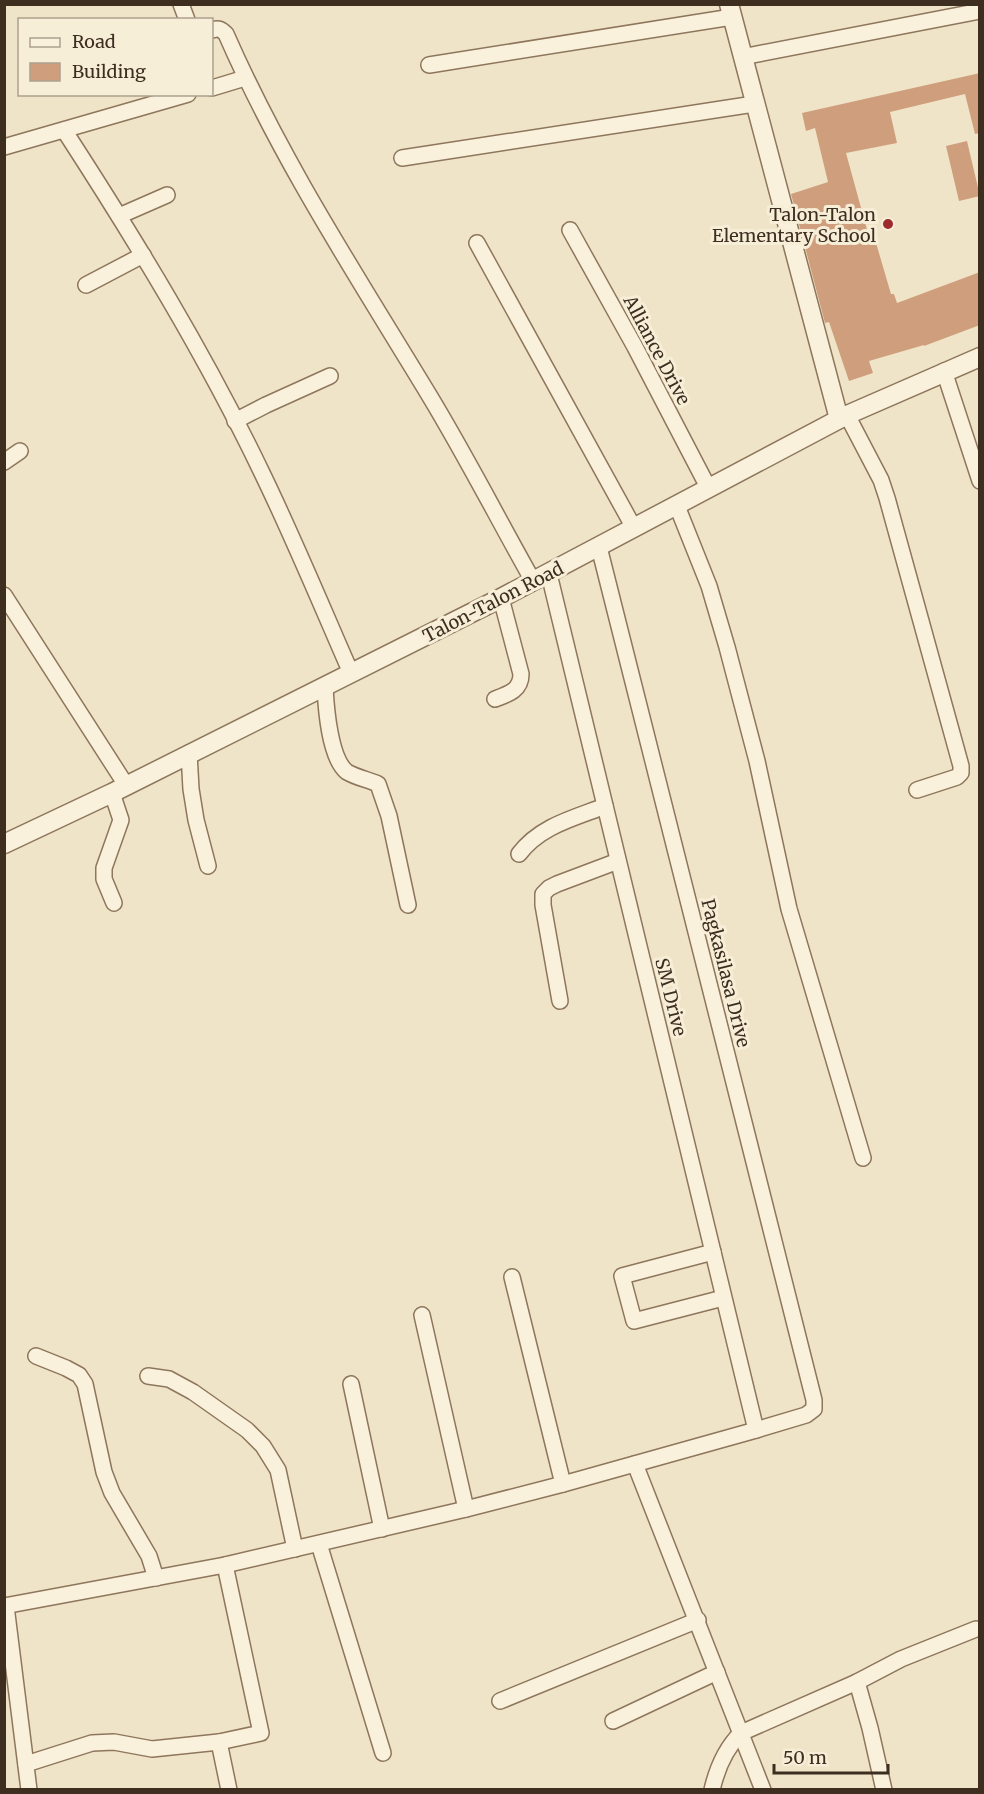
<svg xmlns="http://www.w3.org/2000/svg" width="984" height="1794" font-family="Merriweather,serif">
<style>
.building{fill:#cf9f7d}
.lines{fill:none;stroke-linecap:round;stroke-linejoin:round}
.minor-casing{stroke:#8d765c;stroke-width:18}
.tertiary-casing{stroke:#8d765c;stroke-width:21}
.minor{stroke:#faf1dc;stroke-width:15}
.tertiary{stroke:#faf1dc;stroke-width:18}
.poi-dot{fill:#9e2a2b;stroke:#f7eed8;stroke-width:2}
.labels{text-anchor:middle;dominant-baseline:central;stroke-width:6;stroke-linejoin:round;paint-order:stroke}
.poi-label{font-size:18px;fill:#3d2e20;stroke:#f7eed8;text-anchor:end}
.street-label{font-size:18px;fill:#3d2e20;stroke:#f7eed8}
</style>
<rect width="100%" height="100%" fill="#f0e4c8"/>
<g class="building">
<path d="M 980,73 L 980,133 L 975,134 L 965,94 L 890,112 L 897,143 L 846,153 L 869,237 L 874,236 L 891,294 L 894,294 L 897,303 L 980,272 L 980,325 L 924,346 L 924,345 L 869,361 L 873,373 L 849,381 L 829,322 L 825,323 L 791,194 L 828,182 L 815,128 L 806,131 L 802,113 Z"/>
<path d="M 967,141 L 980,196 L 959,201 L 946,146 Z"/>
</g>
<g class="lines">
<g class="minor-casing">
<g id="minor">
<path d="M 181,4 L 187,20"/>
<path d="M 212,30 C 219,28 221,29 226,34 C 282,162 357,276 429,395 C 466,456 498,519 533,581"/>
<path d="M 742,57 L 980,11"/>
<path d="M 429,65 L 732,17"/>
<path d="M 212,88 L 245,78"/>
<path d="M 64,130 C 136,241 205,354 262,473 C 294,539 322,607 351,673"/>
<path d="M 4,147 L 188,94"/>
<path d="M 402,158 L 754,104"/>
<path d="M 119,216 L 167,195"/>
<path d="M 570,230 L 635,347 L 709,489"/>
<path d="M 477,243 L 634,528"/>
<path d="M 86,285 L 143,255"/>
<path d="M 944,371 L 980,481"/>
<path d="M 847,415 L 881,480 L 887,498 L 961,766 L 961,773 L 957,777 L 917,790"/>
<path d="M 235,421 L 266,405 L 330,376"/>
<path d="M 4,462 L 20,451"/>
<path d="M 677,506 L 709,586 L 727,647 L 757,761 L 789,909 L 863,1158"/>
<path d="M 549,574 L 756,1430"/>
<path d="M 4,595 L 126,785"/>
<path d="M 325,687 C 326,708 330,759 347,772 C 355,777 369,780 378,784 L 389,816 L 408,905"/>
<path d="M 495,699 C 509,694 521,690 521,674 L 501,598"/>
<path d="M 189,753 L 191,789 L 196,820 L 208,866"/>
<path d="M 112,793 L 121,820 L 104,868 L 104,879 L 114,903"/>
<path d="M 519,854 C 540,826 574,818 605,806"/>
<path d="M 560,1001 L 543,905 L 543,894 L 549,888 L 557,884 L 618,861"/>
<path d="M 713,1252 L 622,1276 L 634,1321 L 723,1298"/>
<path d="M 512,1277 L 563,1484"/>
<path d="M 422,1315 L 466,1509"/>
<path d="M 36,1356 L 66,1368 L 79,1375 L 85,1384 L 104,1472 L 112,1493 L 149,1556 L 156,1578"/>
<path d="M 148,1376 L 169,1379 L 193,1392 L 247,1430 L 263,1446 L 278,1470 L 295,1549"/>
<path d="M 351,1384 L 382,1529"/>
<path d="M 635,1464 L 763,1790"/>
<path d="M 319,1544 L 383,1753"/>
<path d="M 4,1606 L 225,1565 L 466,1509 L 563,1484 L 756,1430 L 806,1415 L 814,1409 L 814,1400 L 599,547"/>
<path d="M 6,1606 L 29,1790"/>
<path d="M 857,1682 L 870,1728 L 884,1790"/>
<path d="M 500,1701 L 698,1620"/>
<path d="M 613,1721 L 717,1672"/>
<path d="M 219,1742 L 229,1790"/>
<path d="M 26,1764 L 92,1743 L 114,1742 L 152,1749 L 219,1742 L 261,1733 L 225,1565"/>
<path d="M 712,1790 C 717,1768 725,1749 741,1733 L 857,1682 L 901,1659 L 976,1629"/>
</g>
</g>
<g class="tertiary-casing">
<g id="tertiary">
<path d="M 729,4 L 839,419"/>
<path d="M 4,844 L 112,793 L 501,598 L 847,415 L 980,357"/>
</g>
</g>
<use href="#minor" class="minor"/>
<use href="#tertiary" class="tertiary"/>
</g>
<circle class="poi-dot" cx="888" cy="224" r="6"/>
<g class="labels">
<g class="poi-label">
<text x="876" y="214">Talon-Talon<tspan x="876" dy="21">Elementary School</tspan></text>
</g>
<g class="street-label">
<text transform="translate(657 350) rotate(62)">Alliance Drive</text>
<text transform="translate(493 602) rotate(-27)">Talon-Talon Road</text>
<text transform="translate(726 973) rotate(76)">Pagkasilasa Drive</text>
<text transform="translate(671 997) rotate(76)">SM Drive</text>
</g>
</g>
<rect width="984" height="1794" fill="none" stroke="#3d2e20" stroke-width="12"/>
<rect x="18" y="18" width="195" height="78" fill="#f7eed8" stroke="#ada18e" stroke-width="1.5"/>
<rect x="30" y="38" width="30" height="9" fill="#faf1dc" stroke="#ada18e" stroke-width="1.5"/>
<text x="72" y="48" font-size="18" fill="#3d2e20">Road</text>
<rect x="30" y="63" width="30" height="18" fill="#cf9f7d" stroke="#ada18e" stroke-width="1.5"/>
<text x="72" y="78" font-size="18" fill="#3d2e20">Building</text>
<path d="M774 1764v9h114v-9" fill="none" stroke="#3d2e20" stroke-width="3"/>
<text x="783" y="1764" font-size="18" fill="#3d2e20" stroke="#f7eed8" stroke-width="4.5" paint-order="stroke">50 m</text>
</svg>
